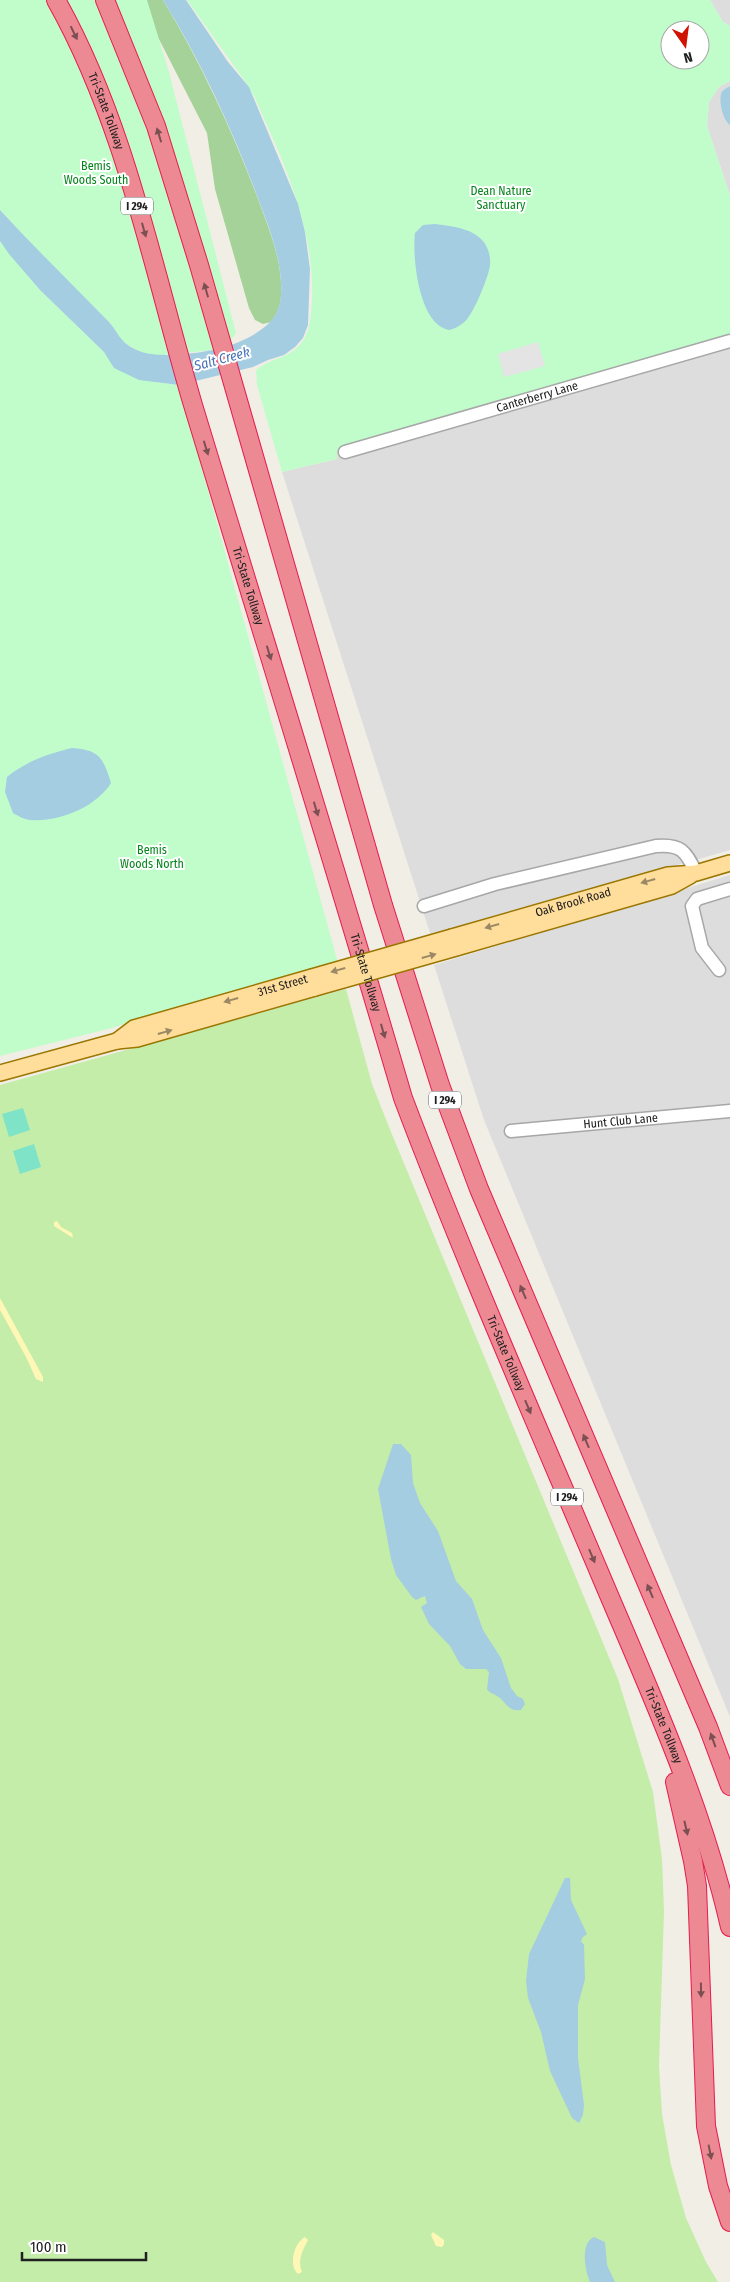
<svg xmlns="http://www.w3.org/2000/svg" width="730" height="2282" font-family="'Fira Sans Condensed',sans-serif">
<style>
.residential{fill:#dedddd}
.grass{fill:#c4eda9}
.forest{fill:#a4d298}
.sand{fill:#fff7b5}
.park{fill:#c1fdcb;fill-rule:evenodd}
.pitch{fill:#7fe4c7}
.parking{fill:#e4e4e4}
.water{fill:#a4cde1}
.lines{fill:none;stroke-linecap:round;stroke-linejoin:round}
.minor-casing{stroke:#a7a7a7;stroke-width:15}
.major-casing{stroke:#9b7600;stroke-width:18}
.highway-casing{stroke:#e51c4e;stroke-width:20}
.minor{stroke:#fff;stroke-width:12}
.major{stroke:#ffde9c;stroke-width:15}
.highway{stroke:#ec8992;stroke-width:18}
.major-bridge-casing{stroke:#9b7600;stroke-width:18;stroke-linecap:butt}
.major-bridge{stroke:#ffde9c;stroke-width:15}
.oneway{fill:#7c4f53}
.oneway2{fill:#9b8864}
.labels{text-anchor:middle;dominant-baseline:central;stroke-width:4;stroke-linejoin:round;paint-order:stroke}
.shield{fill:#fff;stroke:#636363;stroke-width:1}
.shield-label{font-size:11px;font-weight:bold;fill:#202020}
.street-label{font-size:12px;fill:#202020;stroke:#fff}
.park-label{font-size:12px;fill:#05861c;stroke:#fff}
.water-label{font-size:14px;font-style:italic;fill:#4673b6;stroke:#fff}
</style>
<rect width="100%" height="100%" fill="#f1eee6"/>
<g class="residential">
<path d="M 710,0 L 730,0 L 730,26 L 723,22 Z"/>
<path d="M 730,81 L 730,196 L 707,126 L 709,102 L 719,87 Z"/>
<path d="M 730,338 L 730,850 L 431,936 L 282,472 L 337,459 L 337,450 L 374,441 Z"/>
<path d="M 730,875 L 730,1717 L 484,1120 L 434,965 Z"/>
</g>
<path class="grass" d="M 346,989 L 372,1084 L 391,1132 L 618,1679 L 653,1792 L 662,1859 L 664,1911 L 659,2066 L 662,2114 L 671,2165 L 686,2218 L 706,2262 L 718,2282 L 0,2282 L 0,1085 Z"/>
<path class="forest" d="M 139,0 L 163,0 C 201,63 232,130 258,199 C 269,229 283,262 281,295 C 281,306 277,313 271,322 L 263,324 L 255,320 L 249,308 L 215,189 L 207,133 Z"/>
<g class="sand">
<path d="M 57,1221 L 61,1227 L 72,1233 L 73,1238 L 54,1226 L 54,1222 Z"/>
<path d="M 0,1298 L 43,1377 L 43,1382 L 36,1379 L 26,1357 L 0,1310 Z"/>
<path d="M 433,2232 L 444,2240 L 444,2244 L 442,2247 L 436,2246 L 431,2235 Z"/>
<path d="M 305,2237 L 308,2240 C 303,2250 297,2260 302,2272 L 298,2274 C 288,2265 294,2243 305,2237 Z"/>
</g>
<g class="park">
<path d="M 0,0 L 147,0 L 169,72 L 236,333 L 224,349 L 155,356 L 138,351 L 120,340 L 111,324 L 47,261 L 0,210 Z"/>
<path d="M 187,0 L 710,0 L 723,22 L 730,26 L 730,81 L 719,87 L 709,102 L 707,126 L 730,196 L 730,338 L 374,441 L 337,450 L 337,459 L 282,472 L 257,385 L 256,370 C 273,356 294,359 305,337 C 311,326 311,312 312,300 C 315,227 283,161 254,96 L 247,84 ZM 670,30 L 700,30 L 700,60 L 670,60 Z"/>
<path d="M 0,241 L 40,290 L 104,352 L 115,368 L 155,382 L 179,385 L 338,963 L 108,1029 L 0,1056 Z"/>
</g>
<g class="pitch">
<path d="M 23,1108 L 30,1130 L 9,1137 L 2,1114 Z"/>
<path d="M 34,1144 L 41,1167 L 20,1174 L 13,1151 Z"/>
</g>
<path class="parking" d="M 538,342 L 545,366 L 504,377 L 498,354 Z"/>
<g class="water">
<path d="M 163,0 L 186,0 L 228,62 L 249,87 L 298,204 L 305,232 L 310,269 L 308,325 L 303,338 L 295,347 L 284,355 L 268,360 L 253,367 L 179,385 L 139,380 L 114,368 L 104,352 L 40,290 L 9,254 L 0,241 L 0,210 C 34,247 70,282 105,318 C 120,332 117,342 139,351 C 161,360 217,352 239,342 C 259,333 280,321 281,295 C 283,263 270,230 259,201 C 233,131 202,63 163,0 Z"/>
<path d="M 730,86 L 730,125 C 723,120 719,103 721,94 C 722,90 727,88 730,86 Z"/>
<path d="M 435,224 C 451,226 471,228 482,240 C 488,246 491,257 490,265 C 489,276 475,309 468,318 C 463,324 457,328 449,330 C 419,325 412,258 415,233 L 423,225 Z"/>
<path d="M 72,748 C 99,750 103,757 111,783 C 96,807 60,822 31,820 C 25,820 18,816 13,813 L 5,792 L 7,777 C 27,761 47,754 72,748 Z"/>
<path d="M 393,1444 L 401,1444 L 411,1455 L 413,1483 L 420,1503 L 438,1531 L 456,1581 L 472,1599 L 483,1630 L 501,1658 L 511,1688 L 517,1696 L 523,1699 L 525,1704 L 521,1710 C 507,1712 506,1701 497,1696 C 493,1693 490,1694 487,1689 L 489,1672 L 486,1669 L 466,1669 L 460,1664 L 450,1646 L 429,1624 L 421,1607 L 427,1603 L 425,1596 L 416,1600 L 412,1597 L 396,1575 L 391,1559 L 378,1489 Z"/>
<path d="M 565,1878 L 570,1878 L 571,1900 L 587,1934 L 583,1937 L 581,1941 L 584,1945 L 585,1979 L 578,2005 L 578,2058 L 584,2105 L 583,2115 L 579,2123 L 572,2118 L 550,2071 L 541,2032 L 528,1998 L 526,1981 L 529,1954 Z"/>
<path d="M 594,2237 L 605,2242 L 607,2265 L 615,2282 L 590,2282 C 585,2270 580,2243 594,2237 Z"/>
</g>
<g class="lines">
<g class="minor-casing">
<g id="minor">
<path id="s1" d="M 345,452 L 730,341"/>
<path d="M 424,906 L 495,884 L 656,846 C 681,844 686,851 696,873"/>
<path d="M 719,970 L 702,948 L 692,906 L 697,899 L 730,889"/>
<path id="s2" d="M 511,1131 L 730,1111"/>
</g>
</g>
<g class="major-casing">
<g id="major">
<path id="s3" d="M 452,937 L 668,875 L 696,873 L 730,863"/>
<path d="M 456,948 L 672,886 L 690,876"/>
<path id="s4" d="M 117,1041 L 134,1028 L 312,977"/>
<path d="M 0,1073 L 117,1041 L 137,1039 L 315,988"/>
</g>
</g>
<g class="highway-casing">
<g id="highway">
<path id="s5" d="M 56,0 C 126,124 153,270 193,405 C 263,636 335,866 403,1098 C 464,1259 533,1416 600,1574 C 649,1690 702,1804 730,1927"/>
<path d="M 105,0 L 156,126 L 199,265 L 383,905 L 440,1085 L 479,1189 L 708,1727 L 730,1786"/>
<path d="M 675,1782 L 693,1861 L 697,1886 L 706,2126 L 718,2186 L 730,2222"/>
</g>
</g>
<use href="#minor" class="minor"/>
<use href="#major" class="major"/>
<use href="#highway" class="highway"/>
<g class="major-bridge-casing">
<g id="major-bridge">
<path d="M 312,977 L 452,937"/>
<path d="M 315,988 L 456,948"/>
</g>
</g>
<use href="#major-bridge" class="major-bridge"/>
</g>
<defs><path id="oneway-solid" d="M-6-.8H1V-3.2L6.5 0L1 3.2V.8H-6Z" transform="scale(1.25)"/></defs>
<g class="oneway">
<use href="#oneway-solid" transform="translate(74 33) rotate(64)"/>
<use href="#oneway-solid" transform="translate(159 135) rotate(-107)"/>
<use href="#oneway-solid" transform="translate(144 230) rotate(74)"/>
<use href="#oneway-solid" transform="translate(206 290) rotate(-106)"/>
<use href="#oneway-solid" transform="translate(206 448) rotate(73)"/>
<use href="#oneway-solid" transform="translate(269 653) rotate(73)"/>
<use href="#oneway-solid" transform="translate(316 809) rotate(73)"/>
<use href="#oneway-solid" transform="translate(383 1031) rotate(74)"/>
<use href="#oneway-solid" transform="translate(523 1292) rotate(-113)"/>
<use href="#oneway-solid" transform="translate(528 1407) rotate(67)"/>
<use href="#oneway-solid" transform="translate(586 1441) rotate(-113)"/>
<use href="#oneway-solid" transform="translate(592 1556) rotate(67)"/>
<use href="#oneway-solid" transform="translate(650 1591) rotate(-113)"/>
<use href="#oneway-solid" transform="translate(713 1740) rotate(-110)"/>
<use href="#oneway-solid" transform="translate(686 1828) rotate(77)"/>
<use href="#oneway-solid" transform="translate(701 1990) rotate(89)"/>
<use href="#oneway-solid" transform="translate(710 2152) rotate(79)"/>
</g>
<g class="oneway2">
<use href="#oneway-solid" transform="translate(648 881) rotate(164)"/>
<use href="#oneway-solid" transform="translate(492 926) rotate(164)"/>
<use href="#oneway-solid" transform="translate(429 956) rotate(-16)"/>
<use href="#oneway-solid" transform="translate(338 970) rotate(164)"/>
<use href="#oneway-solid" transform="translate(231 1000) rotate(164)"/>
<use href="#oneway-solid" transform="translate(165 1032) rotate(-16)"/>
</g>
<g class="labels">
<g class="shield">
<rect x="121" y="197.5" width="32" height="17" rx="4"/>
<rect x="429" y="1091.5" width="32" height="17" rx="4"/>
<rect x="551" y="1488.5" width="32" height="17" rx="4"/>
</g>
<g class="shield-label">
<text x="137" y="206">I 294</text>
<text x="445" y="1100">I 294</text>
<text x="567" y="1497">I 294</text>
</g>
<g class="street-label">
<text stroke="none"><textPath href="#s5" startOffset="122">Tri-State Tollway</textPath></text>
<text stroke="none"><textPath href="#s1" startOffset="200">Canterberry Lane</textPath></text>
<text stroke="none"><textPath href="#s5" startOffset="618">Tri-State Tollway</textPath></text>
<text stroke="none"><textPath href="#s3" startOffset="126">Oak Brook Road</textPath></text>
<text stroke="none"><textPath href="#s5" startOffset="1022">Tri-State Tollway</textPath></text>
<text stroke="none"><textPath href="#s4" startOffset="176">31st Street</textPath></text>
<text stroke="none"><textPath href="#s2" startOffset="110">Hunt Club Lane</textPath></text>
<text stroke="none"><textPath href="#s5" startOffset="1428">Tri-State Tollway</textPath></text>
<text stroke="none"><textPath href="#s5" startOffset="1832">Tri-State Tollway</textPath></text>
</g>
<g class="park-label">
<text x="96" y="166">Bemis<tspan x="96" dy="14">Woods South</tspan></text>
<text x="501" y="191">Dean Nature<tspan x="501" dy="14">Sanctuary</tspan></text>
<text x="152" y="850">Bemis<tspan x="152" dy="14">Woods North</tspan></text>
</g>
<g class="water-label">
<text transform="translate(222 359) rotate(-15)">Salt Creek</text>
</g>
</g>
<g transform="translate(685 45) rotate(166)"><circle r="24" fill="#ffffff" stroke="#a6a6a6"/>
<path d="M0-4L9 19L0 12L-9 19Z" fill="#cf1300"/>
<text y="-8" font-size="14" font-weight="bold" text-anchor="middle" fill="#202020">N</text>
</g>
<path d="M22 2252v8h124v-8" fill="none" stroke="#202020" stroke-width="2.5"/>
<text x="30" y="2252" font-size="15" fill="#202020" stroke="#ffffff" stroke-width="4" paint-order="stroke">100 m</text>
</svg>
